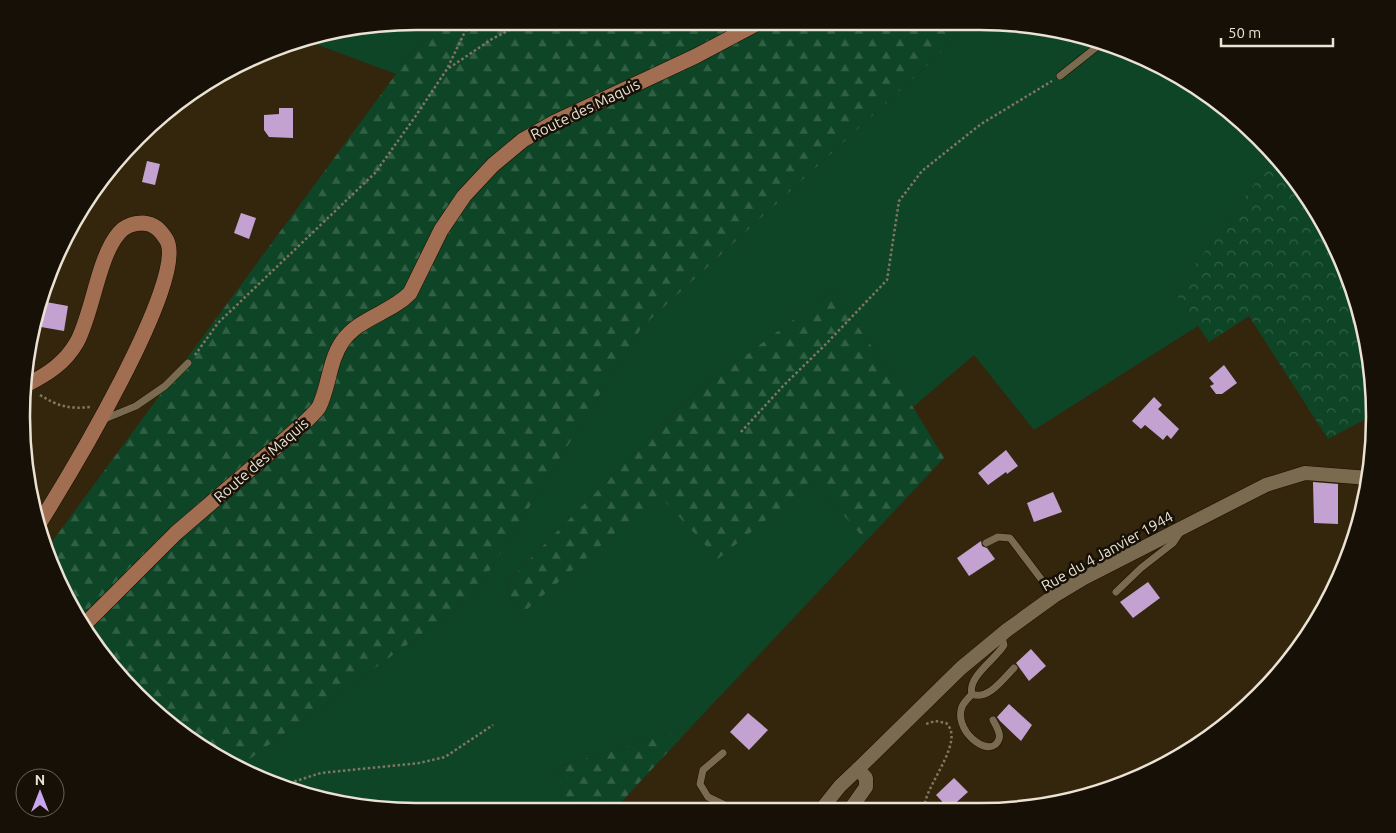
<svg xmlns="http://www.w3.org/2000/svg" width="1396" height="833" font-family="Ubuntu,sans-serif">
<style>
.green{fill:#0e4527}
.forest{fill:url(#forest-firs)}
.park{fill:url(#park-crowns)}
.building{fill:#c3a1d1}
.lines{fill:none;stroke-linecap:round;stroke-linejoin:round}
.lane-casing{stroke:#1b0e00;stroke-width:8}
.street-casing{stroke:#1b0e00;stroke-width:15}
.secondary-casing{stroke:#1b0e00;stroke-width:16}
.path{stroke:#827661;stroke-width:2.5;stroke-dasharray:2.5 2.5;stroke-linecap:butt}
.lane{stroke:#7a6b50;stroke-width:7}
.street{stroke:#7a6b50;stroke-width:14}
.secondary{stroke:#a16e51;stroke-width:15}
.labels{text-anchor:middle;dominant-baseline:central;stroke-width:5;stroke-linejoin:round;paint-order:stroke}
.street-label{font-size:15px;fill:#ebe2d4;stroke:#161006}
.rim{fill:none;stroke:#ebe2d4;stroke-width:2.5}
</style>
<defs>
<pattern id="forest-firs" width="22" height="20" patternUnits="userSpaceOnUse" patternTransform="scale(1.25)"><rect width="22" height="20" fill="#0e4527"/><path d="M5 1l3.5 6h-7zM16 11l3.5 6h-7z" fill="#316045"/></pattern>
<pattern id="park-crowns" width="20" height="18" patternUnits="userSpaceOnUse" patternTransform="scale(1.25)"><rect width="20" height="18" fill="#0e4527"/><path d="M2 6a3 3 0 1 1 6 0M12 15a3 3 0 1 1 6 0" fill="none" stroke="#316045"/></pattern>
</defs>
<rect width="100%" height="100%" fill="#33260c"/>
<g class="green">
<path d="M 416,21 L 435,21 L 396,74 L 305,40 Z"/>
<path d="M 968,22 L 1006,22 L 1107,42 L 1199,88 L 1259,137 L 1275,156 L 1176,291 L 1198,326 L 1034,430 L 974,355 L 913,407 L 833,290 L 691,396 L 506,583 L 517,618 L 659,494 L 718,558 L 814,481 L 866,541 L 691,727 L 558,767 L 562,798 L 596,811 L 390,811 L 289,791 L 240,766 L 473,597 L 642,327 L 945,49 Z"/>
</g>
<g class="forest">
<path d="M 435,21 L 968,22 L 945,49 L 642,327 L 473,597 L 240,766 L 197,745 L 103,657 L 46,550 Z"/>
<path d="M 833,290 L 913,407 L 944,458 L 866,541 L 814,481 L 718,559 L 659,495 L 517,618 L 506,583 L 691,396 Z"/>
<path d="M 691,727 L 613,811 L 596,811 L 562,799 L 558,767 Z"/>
</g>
<path class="park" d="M 1275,156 L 1308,197 L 1345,266 L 1367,340 L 1375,414 L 1328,439 L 1249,316 L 1209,342 L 1175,292 Z"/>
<g class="building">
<path d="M 279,108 L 293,108 L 293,138 L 269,137 L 264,130 L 264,115 L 279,114 Z"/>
<path d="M 147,161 L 160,164 L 155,185 L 142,182 Z"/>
<path d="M 241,213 L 256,218 L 249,239 L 234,233 Z"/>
<path d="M 46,302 L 68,306 L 64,331 L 41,327 Z"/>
<path d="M 1224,365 L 1237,383 L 1222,394 L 1216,394 L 1210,386 L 1214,384 L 1209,378 Z"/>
<path d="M 1154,397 L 1162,405 L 1158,409 L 1179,429 L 1171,439 L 1167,435 L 1163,440 L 1145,425 L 1141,429 L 1132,421 Z"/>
<path d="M 1006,450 L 1018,466 L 1007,474 L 1006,472 L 988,485 L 978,473 Z"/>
<path d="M 1313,482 L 1338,484 L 1338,524 L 1314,523 Z"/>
<path d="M 1053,492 L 1062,512 L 1034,522 L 1027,503 Z"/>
<path d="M 981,541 L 982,546 L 987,548 L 995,559 L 969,576 L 957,558 Z"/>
<path d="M 1148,582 L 1160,598 L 1133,618 L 1120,602 Z"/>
<path d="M 1031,649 L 1046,666 L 1029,681 L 1016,663 Z"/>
<path d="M 1009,704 L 1032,725 L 1021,741 L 1000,721 L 997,717 Z"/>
<path d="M 748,713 L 768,730 L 749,750 L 730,732 Z"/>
<path d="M 954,778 L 968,792 L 949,809 L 936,795 Z"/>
</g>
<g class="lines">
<g class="lane-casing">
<g id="lane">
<path d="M 1060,76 L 1103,42"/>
<path d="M 102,420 L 136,406 L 165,386 L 188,363"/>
<path d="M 986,543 L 998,537 L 1010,538 L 1054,596"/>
<path d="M 1116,592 L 1141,568 L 1173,543 L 1181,531"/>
<path d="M 999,637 L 1003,641 L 1004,645 C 996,659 967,677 972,694 C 988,701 1004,678 1014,668"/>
<path d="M 972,694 C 968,699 962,703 961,710 C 956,734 992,760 999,739 C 1001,733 996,726 993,720"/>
<path d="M 723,753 L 703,770 L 700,784 L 708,797 L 729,807 L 732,811"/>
</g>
</g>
<g class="street-casing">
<g id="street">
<path d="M 820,811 L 840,786 L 858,769 L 961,668 L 1007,630 L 1054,596 L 1084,578 L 1266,485 L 1305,473 L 1369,478"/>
<path d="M 849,811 L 866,787 L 866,778 L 858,769"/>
</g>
</g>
<g class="secondary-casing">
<g id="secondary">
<path d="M 26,385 C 48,374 65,363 77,342 C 93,312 98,257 119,233 C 125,226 134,223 143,223 C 155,224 160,230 166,239 C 191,276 64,484 39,524"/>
<path d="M 85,624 L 176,533 L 303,424 C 308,419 315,413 319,407 C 329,387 329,361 342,342 C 358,318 391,313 410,293 L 441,230 L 464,196 L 493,165 L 523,140 L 555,122 L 696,56 L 760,22"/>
</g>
</g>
<g class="path">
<path d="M 449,68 L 492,39 L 527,21"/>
<path d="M 195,355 L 218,323 L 375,173 L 415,117 L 447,69 L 470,21"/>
<path d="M 40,395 C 59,407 70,409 91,407"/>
<path d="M 741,432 L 784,385 L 824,346 L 887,280 L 899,201 L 922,171 L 981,124 L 1052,81"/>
<path d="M 280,786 L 321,773 L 419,763 L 445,757 L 493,725"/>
<path d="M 925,803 C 929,781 965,740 946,723 L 935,721 L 926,724"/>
</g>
<use href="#lane" class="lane"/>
<use href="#street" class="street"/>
<use href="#secondary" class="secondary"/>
</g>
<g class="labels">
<g class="street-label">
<text transform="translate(585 109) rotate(-26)">Route des Maquis</text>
<text transform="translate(261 460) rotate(-41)">Route des Maquis</text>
<text transform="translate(1107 551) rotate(-29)">Rue du 4 Janvier 1944</text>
</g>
</g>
<path d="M0 0H1396V833H0ZM416 30H980A386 386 0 0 1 1366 416V417A386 386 0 0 1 980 803H416A386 386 0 0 1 30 417V416A386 386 0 0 1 416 30Z" fill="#161006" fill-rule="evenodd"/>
<path class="rim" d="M416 30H980A386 386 0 0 1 1366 416V417A386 386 0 0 1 980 803H416A386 386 0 0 1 30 417V416A386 386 0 0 1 416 30Z"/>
<g transform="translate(40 793)"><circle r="24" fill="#161006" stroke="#6b6458"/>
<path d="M0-4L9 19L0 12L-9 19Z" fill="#c9a5ee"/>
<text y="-8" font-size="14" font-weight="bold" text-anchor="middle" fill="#ebe2d4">N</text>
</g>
<path d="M1221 38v8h112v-8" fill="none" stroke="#ebe2d4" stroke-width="2.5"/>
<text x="1228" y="38" font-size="15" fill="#ebe2d4" stroke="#161006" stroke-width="4" paint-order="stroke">50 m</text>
</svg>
